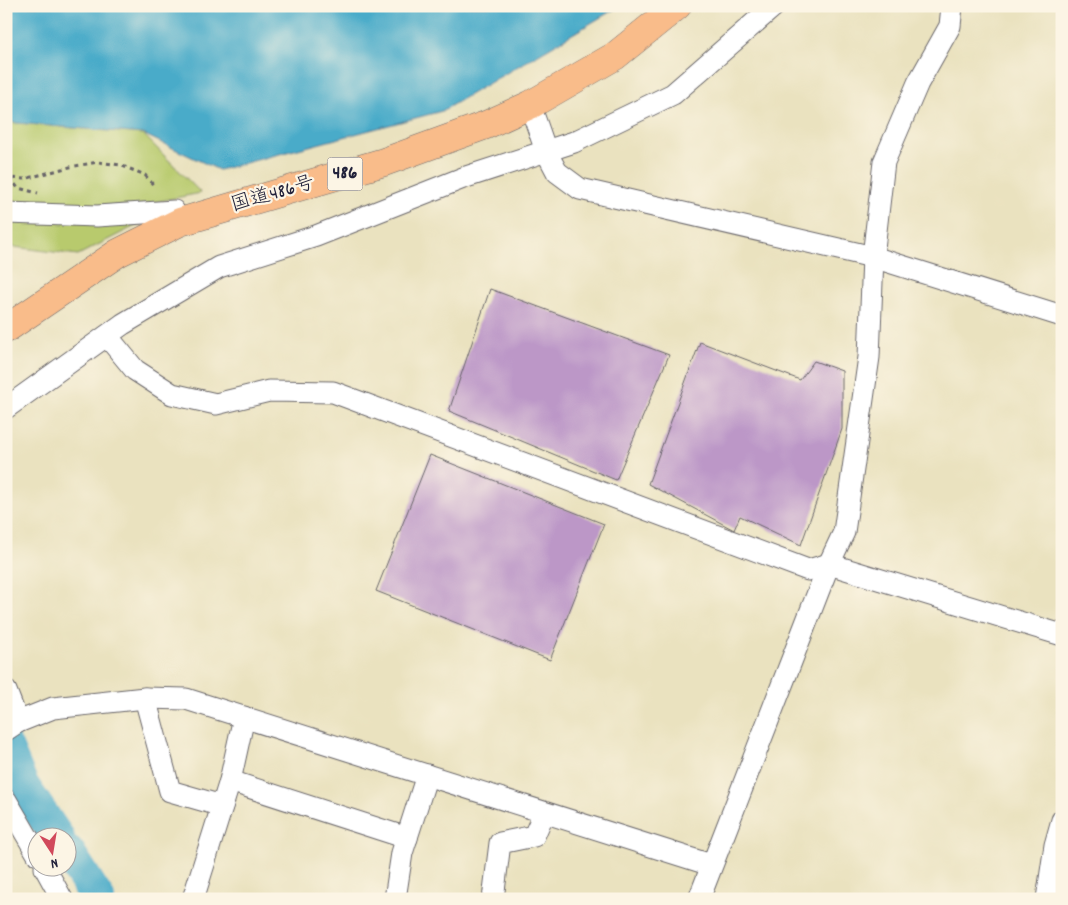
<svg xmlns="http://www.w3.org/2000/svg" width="1068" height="905" font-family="Dekko,'Klee One',sans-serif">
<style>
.green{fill:#b8ca6d;stroke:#6d7654}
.water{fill:#4aabc9;stroke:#366682}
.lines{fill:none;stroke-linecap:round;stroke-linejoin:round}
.river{stroke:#4aabc9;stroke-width:34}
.building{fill:#bc97c7}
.minor-casing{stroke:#686569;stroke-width:23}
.highway-casing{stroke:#686569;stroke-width:29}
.path{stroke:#686569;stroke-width:3;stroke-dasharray:4 4;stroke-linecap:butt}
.minor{stroke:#fff;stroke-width:21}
.highway{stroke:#f9bc8a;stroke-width:28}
.labels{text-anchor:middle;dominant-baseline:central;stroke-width:4.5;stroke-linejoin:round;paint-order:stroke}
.shield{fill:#fcf5e5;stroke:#63616e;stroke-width:1}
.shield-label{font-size:19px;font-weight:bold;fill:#22223b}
.street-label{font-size:20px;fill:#22223b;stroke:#fcf5e5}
</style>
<rect width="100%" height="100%" fill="#fcf5e5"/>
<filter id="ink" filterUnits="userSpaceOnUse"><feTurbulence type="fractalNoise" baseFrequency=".02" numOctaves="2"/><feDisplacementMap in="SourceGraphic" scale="10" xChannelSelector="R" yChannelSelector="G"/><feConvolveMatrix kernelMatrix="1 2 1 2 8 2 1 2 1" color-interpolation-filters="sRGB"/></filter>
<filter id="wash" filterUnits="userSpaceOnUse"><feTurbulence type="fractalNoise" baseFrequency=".0096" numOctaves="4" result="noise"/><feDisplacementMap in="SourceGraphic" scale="20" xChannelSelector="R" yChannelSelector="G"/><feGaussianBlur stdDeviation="1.12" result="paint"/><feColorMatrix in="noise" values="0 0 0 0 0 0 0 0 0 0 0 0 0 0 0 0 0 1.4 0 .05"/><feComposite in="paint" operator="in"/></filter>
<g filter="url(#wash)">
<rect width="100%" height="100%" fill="#eae2bf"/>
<g class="green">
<path d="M 6,122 L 143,134 L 201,193 L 134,206 L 6,205 Z"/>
<path d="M 6,218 L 143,222 L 78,255 L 6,246 Z"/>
</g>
<path class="water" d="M 6,6 L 620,6 L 442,111 L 219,170 L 143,134 L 6,122 Z"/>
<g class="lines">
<g class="river">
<path d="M 6,747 L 22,785 L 58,838"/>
<path d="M 68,852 L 98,899"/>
</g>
</g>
<g id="blocks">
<g class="building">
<path d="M 490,289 L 669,355 L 616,480 L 449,411 Z"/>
<path d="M 700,342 L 800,380 L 814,361 L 842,371 L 842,429 L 801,545 L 740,516 L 734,530 L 648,484 Z"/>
<path d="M 430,455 L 604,524 L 550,660 L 376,591 Z"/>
</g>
</g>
</g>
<g filter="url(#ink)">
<use href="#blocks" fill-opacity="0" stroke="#686569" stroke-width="1"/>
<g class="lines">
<g class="minor-casing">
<g id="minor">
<path d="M 530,105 L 546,151 L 557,172 L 580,189 L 873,257 L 1062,316"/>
<path d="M 6,213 L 97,216 L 174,211 L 180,222"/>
<path d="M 107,336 L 135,370 L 172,394 L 216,404 L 269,391 L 333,392 L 808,570 L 829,564 L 1062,635"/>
<path d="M 6,408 L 123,324 L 219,267 L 316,236 L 463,178 L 574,142 L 673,94 L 774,6"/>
<path d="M 6,691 L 18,722"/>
<path d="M 145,698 L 170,791 L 222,806"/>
<path d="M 6,730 L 18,722 L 53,708 L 145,698 L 186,699 L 711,865"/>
<path d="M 230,781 L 407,838"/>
<path d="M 6,800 L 38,855"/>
<path d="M 45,868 L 62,899"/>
<path d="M 193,899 L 230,781 L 244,717"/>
<path d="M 395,899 L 402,853 L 427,775"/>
<path d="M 493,899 L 500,843 L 534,836 L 544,813"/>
<path d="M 699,899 L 829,564 L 844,532 L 869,357 L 873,257 L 884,162 L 918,83 L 950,26 L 952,6"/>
<path d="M 1047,899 L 1055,845 L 1062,820"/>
</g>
</g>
<g class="highway-casing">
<path id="highway" d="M 6,329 L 118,253 L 180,222 L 384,162 L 486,125 L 530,105 L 615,56 L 677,6"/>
</g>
<g class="path">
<path d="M 6,175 L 10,178 L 24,179 L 70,167 L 98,162 L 120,165 L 145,175 L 155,187"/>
<path d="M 10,178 L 18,188 L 38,193"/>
</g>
<use href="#minor" class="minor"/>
<use href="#highway" class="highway"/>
</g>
</g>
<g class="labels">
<rect class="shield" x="327.5" y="157.5" width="35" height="33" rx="4"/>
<g class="shield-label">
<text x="345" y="174">486</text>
</g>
<g class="street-label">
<text transform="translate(273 195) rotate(-16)">国道486号</text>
</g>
</g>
<rect width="1068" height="905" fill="none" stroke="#fcf5e5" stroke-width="25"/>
<g transform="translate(52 852) rotate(168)"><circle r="24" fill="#fcf5e5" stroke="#a5a1a1"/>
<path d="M0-4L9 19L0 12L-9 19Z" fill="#d1495b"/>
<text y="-8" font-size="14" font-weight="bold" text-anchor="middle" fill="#22223b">N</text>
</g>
</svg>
